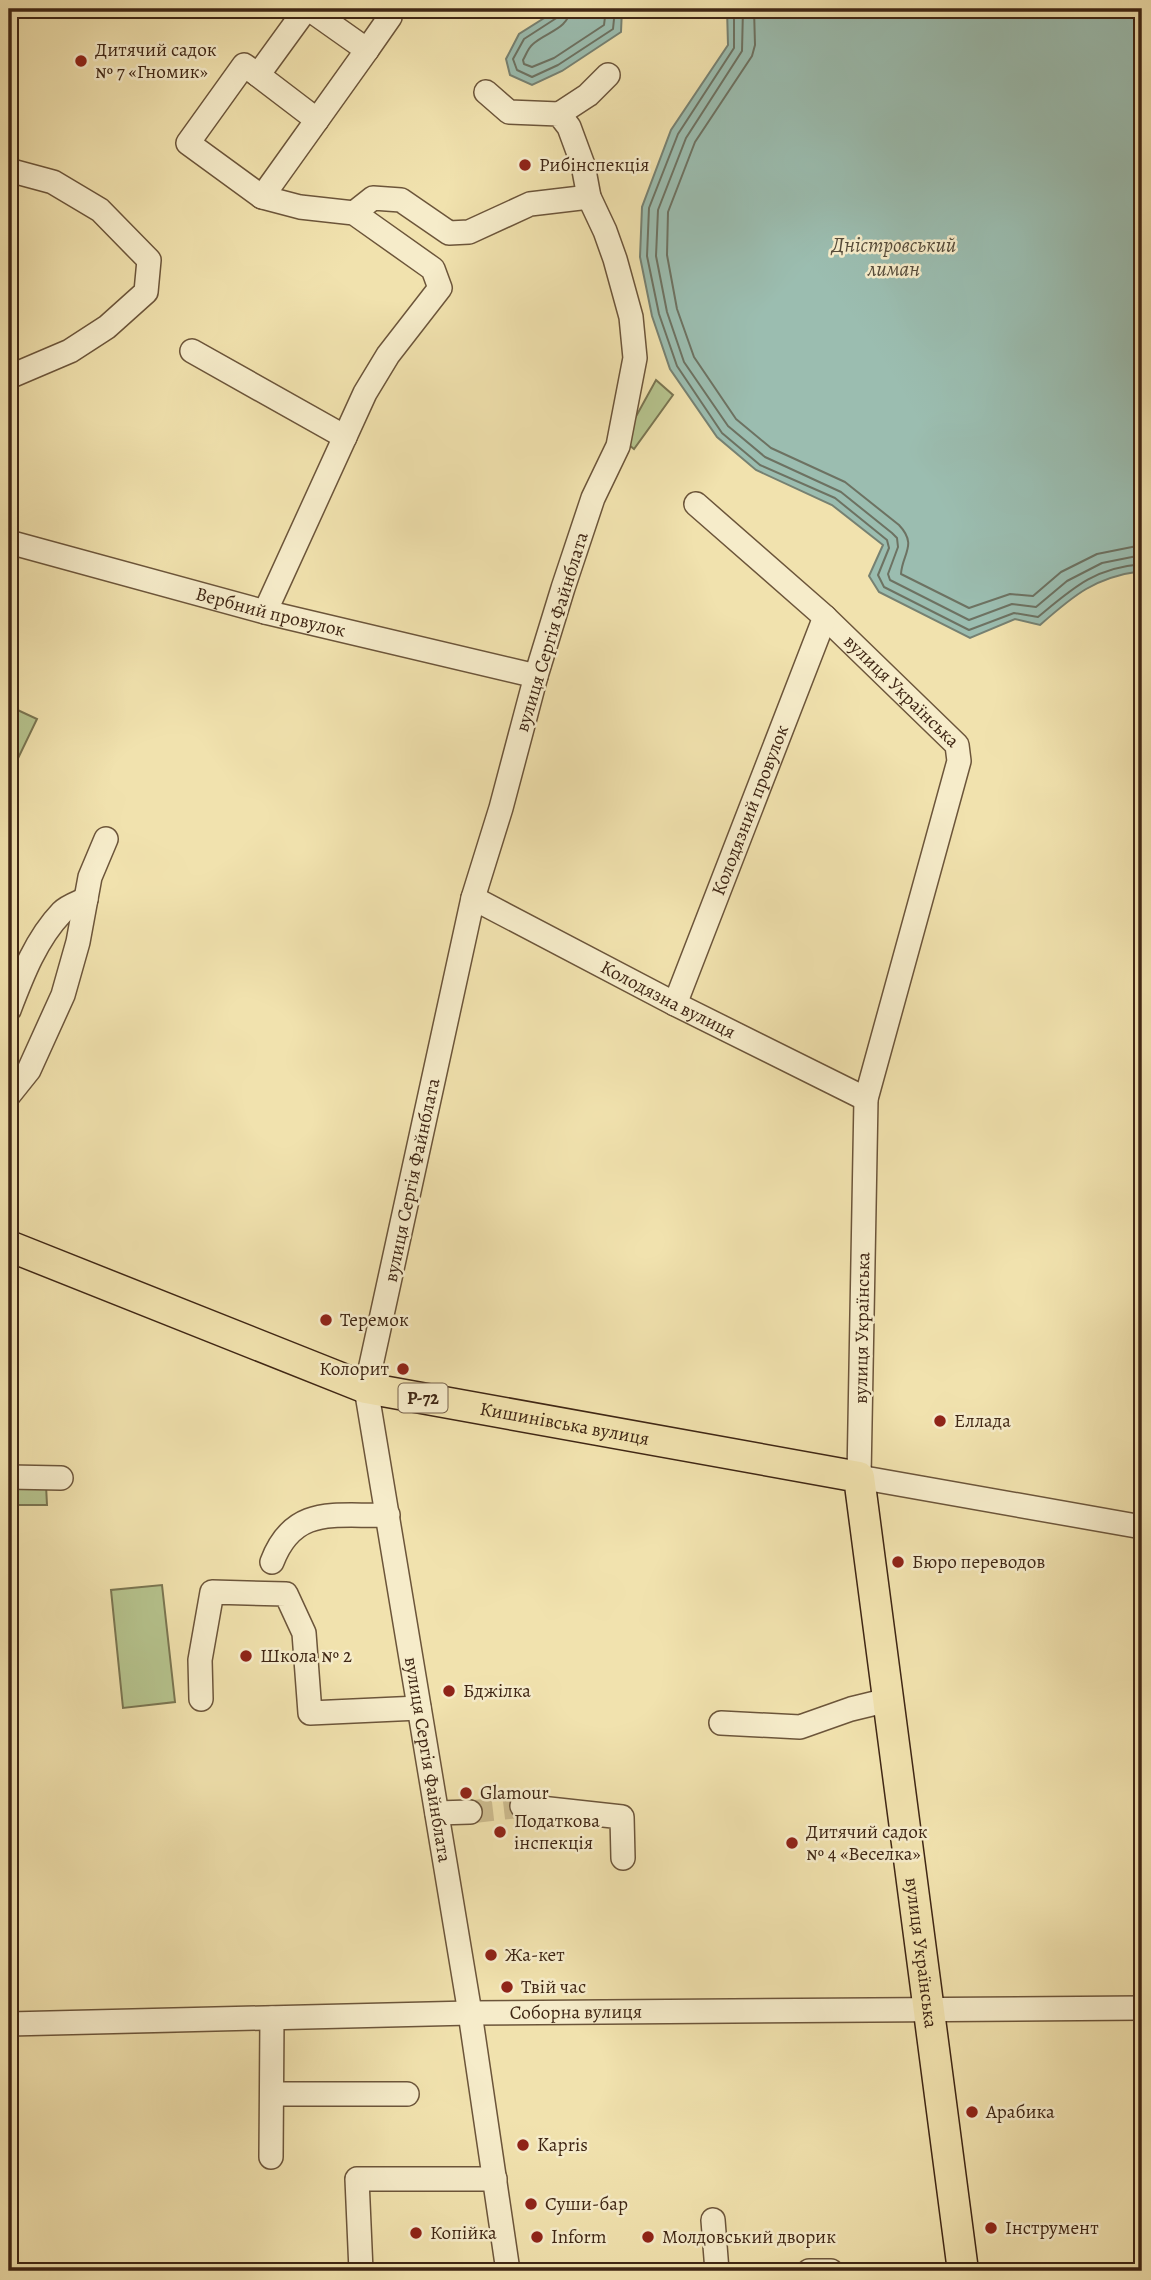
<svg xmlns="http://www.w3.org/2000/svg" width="1151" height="2280" font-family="Alegreya,serif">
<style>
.green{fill:#b6c48e;stroke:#7a7551;stroke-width:2}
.water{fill:#9bbdb0;stroke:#768172;stroke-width:2}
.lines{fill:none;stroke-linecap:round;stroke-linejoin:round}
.shore{stroke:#6d7262;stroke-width:2}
.minor-tunnel{stroke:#cdbc8f;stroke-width:23;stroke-dasharray:23 11;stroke-linecap:butt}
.minor-casing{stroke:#6c553a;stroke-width:26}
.major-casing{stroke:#3f2614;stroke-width:33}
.minor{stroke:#f6ecca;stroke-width:23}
.major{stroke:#f1e2ae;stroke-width:30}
.poi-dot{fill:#8f2418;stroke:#f6ecca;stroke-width:2.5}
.labels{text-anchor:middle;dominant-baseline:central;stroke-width:5;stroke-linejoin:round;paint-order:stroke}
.shield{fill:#f6ecca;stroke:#76614b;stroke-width:2}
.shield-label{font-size:18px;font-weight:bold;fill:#3f2614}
.poi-label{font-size:19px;fill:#3f2614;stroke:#f6ecca;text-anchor:start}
.street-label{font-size:19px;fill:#3f2614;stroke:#f6ecca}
.water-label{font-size:21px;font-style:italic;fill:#564c3b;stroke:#f6ecca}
</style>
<rect width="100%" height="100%" fill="#f1e2ae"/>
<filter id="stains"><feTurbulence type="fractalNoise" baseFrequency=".00286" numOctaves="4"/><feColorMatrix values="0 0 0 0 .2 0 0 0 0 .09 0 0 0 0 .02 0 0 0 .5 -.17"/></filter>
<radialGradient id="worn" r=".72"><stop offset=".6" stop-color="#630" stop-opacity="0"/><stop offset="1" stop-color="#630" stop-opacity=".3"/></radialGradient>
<g class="green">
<path d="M 656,380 L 673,395 L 634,449 L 623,440 Z"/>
<path d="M 9,706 L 37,719 L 9,777 Z"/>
<path d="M 46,1485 L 47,1505 L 9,1505 L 9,1486 Z"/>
<path d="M 162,1585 L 175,1702 L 123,1708 L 111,1590 Z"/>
</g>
<g class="water">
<path d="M 622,9 L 621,32 L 562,71 L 532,85 L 510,75 L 506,59 L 519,34 L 557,10 Z"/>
<path d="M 727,9 L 1142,9 L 1142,571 C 1095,577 1074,595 1040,625 L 1015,619 L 970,638 L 879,592 L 869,576 L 883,545 L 832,505 L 756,470 L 717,437 L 670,369 L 652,316 L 640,257 L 642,207 L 671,130 L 728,45 Z"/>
</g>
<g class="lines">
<g class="shore">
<path d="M 561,9 L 558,17 L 524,39 L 513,59 L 517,70 L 532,77 L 558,65 L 613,29 L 615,9"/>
<path d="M 570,9 C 569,29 546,32 533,44 C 528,48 526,55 523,60 L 524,64 L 532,67 L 554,58 L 604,25 L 606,9"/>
<path d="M 734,9 L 734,48 L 678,134 L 649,208 L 647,256 L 659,314 L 677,366 L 722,433 L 760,465 L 835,498 L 887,540 L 889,548 L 878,575 L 884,587 L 969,630 L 1014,613 L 1038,617 C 1073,588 1094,568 1142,564"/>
<path d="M 743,9 L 742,51 L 686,138 L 658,210 L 656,256 L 667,312 L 684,362 L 728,426 L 765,457 L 841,492 L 892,533 L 897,538 L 898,547 L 888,574 L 890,580 L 969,620 L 1012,604 L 1036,607 L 1067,581 L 1102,563 L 1142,555"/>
<path d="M 754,9 L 755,45 L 752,56 L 695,142 L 668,212 L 667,255 L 677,309 L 694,357 L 736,419 L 771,448 L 845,482 L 899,525 C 918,545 902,554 901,574 L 969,608 L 1010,594 L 1033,596 L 1061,572 L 1097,554 L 1142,545"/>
</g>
<path class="minor-tunnel" d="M 470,1812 L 522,1806"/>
<g class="minor-casing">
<g id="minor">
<path d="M 309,9 L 367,50 L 390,17"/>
<path d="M 258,75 L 317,120"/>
<path id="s1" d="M 486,92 L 509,112 L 559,114 L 569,127 L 583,165 L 589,197 L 605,231 L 615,259 L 631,317 L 635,358 L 618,446 L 593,498 L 563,588 L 536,676 L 501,808 L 473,898 L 366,1388 L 470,2013 L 508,2271"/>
<path d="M 559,114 L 588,95 L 608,75"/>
<path d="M 9,177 L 16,172 L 53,182 L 100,210 L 149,260 L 146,292 L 107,327 L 70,351 L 9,377"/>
<path d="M 262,197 L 367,50"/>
<path d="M 354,213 L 373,198 L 401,200 L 449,233 L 469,232 L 530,204 L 589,197"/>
<path d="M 192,351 L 345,437"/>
<path id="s2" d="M 696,504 L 825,617 L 957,745 L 959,761 L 866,1099 L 859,1477 L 1142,1527"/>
<path id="s3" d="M 9,542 L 265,612 L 536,676"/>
<path d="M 265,612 L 365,393 L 388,355 L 440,288 L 433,269 L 354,213 L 300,207 L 262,197 L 188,143 L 244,65 L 258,75 L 306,9"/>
<path id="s4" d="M 473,898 L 675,1004 L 866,1099"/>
<path id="s5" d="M 675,1004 L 825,617"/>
<path d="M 9,1010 C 22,976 36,939 62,912 C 68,906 78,903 86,899"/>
<path d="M 9,1095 L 29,1070 L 63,995 L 78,942 L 90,877 L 106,839"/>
<path d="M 9,1477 L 61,1478"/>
<path d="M 272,1562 C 294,1504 336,1517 388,1515"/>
<path d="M 201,1699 L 200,1660 L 212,1592 L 286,1594 L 304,1633 L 310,1713 L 419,1708"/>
<path d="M 721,1723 L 800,1727 L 851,1709 L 888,1700"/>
<path d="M 522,1806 L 622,1817 L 623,1858"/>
<path d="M 437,1813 L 470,1812"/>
<path id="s6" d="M 9,2024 L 470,2013 L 1142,2008"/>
<path d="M 272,2094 L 407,2094"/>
<path d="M 271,2157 L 272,2018"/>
<path d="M 713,2220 L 717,2271"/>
<path d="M 361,2271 L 357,2179 L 495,2179"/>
<path d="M 809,2271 L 831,2271"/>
</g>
</g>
<g class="major-casing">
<g id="major">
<path id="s7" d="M 9,1246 L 366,1388 L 859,1477 L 963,2271"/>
</g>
</g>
<use href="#minor" class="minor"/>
<use href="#major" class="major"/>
</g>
<g class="poi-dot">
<circle cx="81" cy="61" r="7"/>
<circle cx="525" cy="165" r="7"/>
<circle cx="326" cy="1320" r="7"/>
<circle cx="403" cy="1369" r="7"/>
<circle cx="940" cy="1421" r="7"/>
<circle cx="898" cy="1562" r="7"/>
<circle cx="246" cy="1656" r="7"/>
<circle cx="449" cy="1691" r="7"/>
<circle cx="466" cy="1793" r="7"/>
<circle cx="500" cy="1832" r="7"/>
<circle cx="792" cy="1843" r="7"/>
<circle cx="491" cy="1955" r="7"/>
<circle cx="507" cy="1987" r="7"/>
<circle cx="972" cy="2112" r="7"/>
<circle cx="523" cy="2145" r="7"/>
<circle cx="531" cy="2204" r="7"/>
<circle cx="991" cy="2228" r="7"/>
<circle cx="416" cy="2233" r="7"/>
<circle cx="537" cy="2237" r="7"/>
<circle cx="648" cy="2237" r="7"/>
</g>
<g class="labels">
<rect class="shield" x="398.5" y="1383.5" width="49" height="29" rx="5"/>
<g class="shield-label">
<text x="423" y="1398">Р-72</text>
</g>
<g class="poi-label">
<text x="95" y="50">Дитячий садок<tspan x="95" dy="22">№ 7 «Гномик»</tspan></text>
<text x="539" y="165">Рибінспекція</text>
<text x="340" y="1320">Теремок</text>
<text x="389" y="1369" text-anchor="end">Колорит</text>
<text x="954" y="1421">Еллада</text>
<text x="912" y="1562">Бюро переводов</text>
<text x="260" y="1656">Школа № 2</text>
<text x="463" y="1691">Бджілка</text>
<text x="480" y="1793">Glamour</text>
<text x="514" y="1821">Податкова<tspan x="514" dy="22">інспекція</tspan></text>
<text x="806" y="1832">Дитячий садок<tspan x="806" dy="22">№ 4 «Веселка»</tspan></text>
<text x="505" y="1955">Жа-кет</text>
<text x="521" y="1987">Твій час</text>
<text x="986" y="2112">Арабика</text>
<text x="537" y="2145">Kapris</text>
<text x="545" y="2204">Суши-бар</text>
<text x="1005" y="2228">Інструмент</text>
<text x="430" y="2233">Копійка</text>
<text x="551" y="2237">Inform</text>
<text x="662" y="2237">Молдовський дворик</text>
</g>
<g class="street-label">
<text stroke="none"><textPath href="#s3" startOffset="271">Вербний провулок</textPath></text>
<text transform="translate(552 632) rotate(-73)">вулиця Сергія Файнблата</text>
<text stroke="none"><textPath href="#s2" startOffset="278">вулиця Українська</textPath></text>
<text stroke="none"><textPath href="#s5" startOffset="208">Колодязний провулок</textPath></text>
<text stroke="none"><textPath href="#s4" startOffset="220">Колодязна вулиця</textPath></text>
<text transform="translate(412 1180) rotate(-78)">вулиця Сергія Файнблата</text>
<text transform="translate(862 1328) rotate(-89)">вулиця Українська</text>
<text stroke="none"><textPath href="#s7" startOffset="586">Кишинівська вулиця</textPath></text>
<text stroke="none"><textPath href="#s1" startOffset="1782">вулиця Сергія Файнблата</textPath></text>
<text stroke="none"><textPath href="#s7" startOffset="1365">вулиця Українська</textPath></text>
<text stroke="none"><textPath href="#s6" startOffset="567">Соборна вулиця</textPath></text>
</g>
<g class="water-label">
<text x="894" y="245">Дністровський<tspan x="894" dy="24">лиман</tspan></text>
</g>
</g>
<rect width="1151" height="2280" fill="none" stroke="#f1e2ae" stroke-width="35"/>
<rect x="10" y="10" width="1130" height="2259" fill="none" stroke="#3f2614" stroke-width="3.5"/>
<rect x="18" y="18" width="1116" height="2245" fill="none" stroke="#3f2614" stroke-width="2"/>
<rect width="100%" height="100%" filter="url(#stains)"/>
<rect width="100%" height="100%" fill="url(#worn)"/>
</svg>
